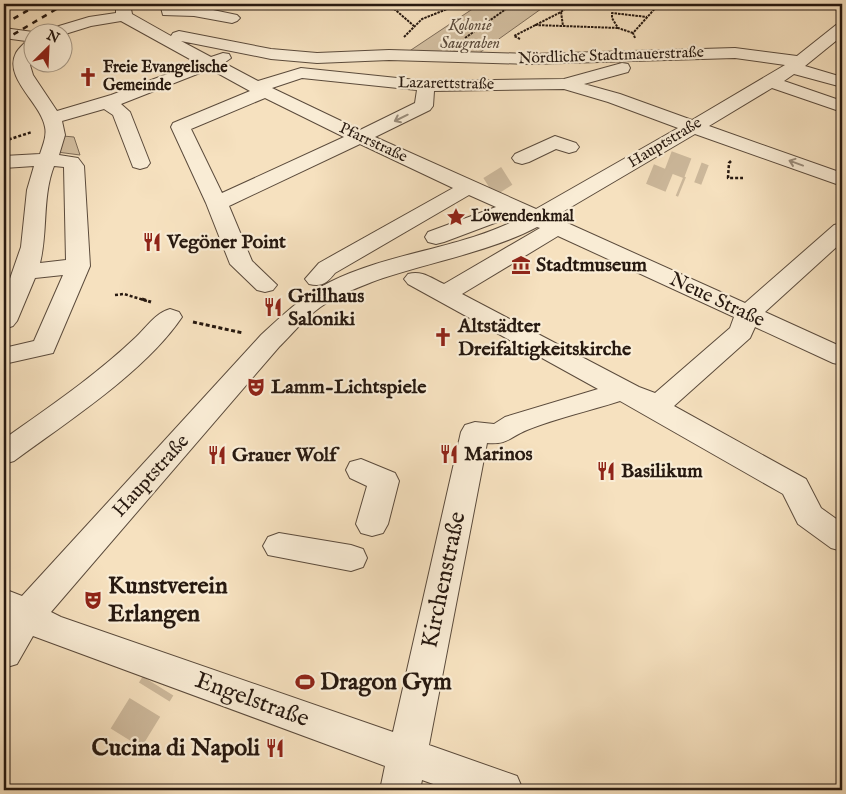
<svg xmlns="http://www.w3.org/2000/svg" width="846" height="794" font-family="'IM FELL English',serif">
<style>
.green{fill:#d3bfa1;stroke:#7d6c58}
.lines{fill:none;stroke-linecap:round;stroke-linejoin:round}
.minor-tunnel-far1{stroke:#cdb99c;stroke-width:21;stroke-dasharray:21 11;stroke-linecap:butt}
.minor-tunnel{stroke:#cdb99c;stroke-width:36;stroke-dasharray:36 18;stroke-linecap:butt}
.minor-casing{stroke:#5b4b3c;stroke-width:2}
.path-far2{stroke:#271910;stroke-width:2;stroke-dasharray:2.5 1;stroke-linecap:butt}
.path-far1{stroke:#271910;stroke-width:2.5;stroke-dasharray:3 2;stroke-linecap:butt}
.path{stroke:#271910;stroke-width:3;stroke-dasharray:4 2.5;stroke-linecap:butt}
.minor{fill:#f9ecd5;fill-rule:evenodd}
.rail{stroke:#271910;stroke-width:2.5;stroke-dasharray:5.5 5.5;stroke-linecap:butt}
.oneway{stroke:#9a8d7c}
.labels{text-anchor:middle;dominant-baseline:central;stroke-width:4.5;stroke-linejoin:round;paint-order:stroke}
.far-park-label{font-size:16px;font-style:italic;fill:#5b4b3c;stroke:#f9ecd5}
.far-street-label{font-size:16px;fill:#271910;stroke:#f9ecd5}
.far-poi-label{font-size:16px;font-weight:bold;fill:#271910;stroke:#f9ecd5;text-anchor:start}
.poi-label{font-size:20px;font-weight:bold;fill:#271910;stroke:#f9ecd5;text-anchor:start}
.street-label{font-size:20px;fill:#271910;stroke:#f9ecd5}
.near-street-label{font-size:24px;fill:#271910;stroke:#f9ecd5}
.near-poi-label{font-size:24px;font-weight:bold;fill:#271910;stroke:#f9ecd5;text-anchor:start}
</style>
<rect width="100%" height="100%" fill="#f6e1bf"/>
<filter id="stains"><feTurbulence type="fractalNoise" baseFrequency=".004" numOctaves="4"/><feColorMatrix values="0 0 0 0 .2 0 0 0 0 .09 0 0 0 0 .02 0 0 0 .5 -.17"/></filter>
<radialGradient id="worn" r=".72"><stop offset=".6" stop-color="#630" stop-opacity="0"/><stop offset="1" stop-color="#630" stop-opacity=".3"/></radialGradient>
<g class="green">
<path d="M 480,4 L 548,4 L 475,56 L 408,52 Z"/>
<path d="M 63,136 L 74,137 L 80,155 L 57,152 Z"/>
</g>
<g class="lines">
<g class="minor-tunnel-far1">
<path d="M 668,161 L 705,175"/>
<path d="M 650,174 L 682,187"/>
<path d="M 489,187 L 508,175"/>
</g>
<path class="minor-tunnel" d="M 126,738 L 158,686"/>
<g class="minor-casing">
<g id="minor">
<path d="M 116,4 L 130,4 L 132,14 L 171,36 L 173,33 L 179,31 L 271,49 L 317,53 L 389,50 L 531,54 L 735,48 L 797,56 L 836,25 L 842,23 L 842,36 L 805,66 L 842,77 L 842,87 L 794,74 L 784,81 L 842,101 L 842,112 L 772,88 L 709,126 L 842,173 L 842,186 L 695,134 L 554,217 L 745,303 L 834,225 L 842,223 L 842,242 L 765,312 L 842,347 L 842,365 L 833,363 L 755,327 L 750,338 L 674,406 L 806,479 L 821,508 L 842,523 L 842,551 L 831,548 L 798,524 L 783,494 L 620,401 C 589,411 557,418 527,430 C 510,437 507,445 487,443 L 429,745 L 517,776 L 523,790 L 450,790 L 422,780 L 420,790 L 380,790 L 385,766 L 33,636 L 17,664 L 4,668 L 4,589 L 22,596 L 261,335 C 284,314 302,296 330,282 C 387,253 463,248 520,218 L 510,214 L 508,218 L 444,242 L 436,244 L 428,242 L 425,237 L 428,232 L 496,207 L 469,195 L 335,273 C 327,283 322,287 309,284 L 305,279 L 319,263 L 453,188 L 360,144 L 229,206 L 252,261 L 277,285 L 273,290 L 265,292 L 257,290 L 230,264 L 206,203 L 171,127 L 173,123 L 250,91 L 210,69 L 121,104 L 130,112 L 150,163 L 147,167 L 140,169 L 133,167 L 113,115 L 104,109 L 62,121 L 65,135 L 59,155 L 78,158 L 84,166 L 90,266 L 53,353 L 4,364 L 4,348 L 34,341 L 63,275 L 35,278 L 17,321 L 13,326 L 4,329 L 4,296 L 21,247 L 27,190 L 34,166 L 4,168 L 4,156 L 40,154 C 43,145 47,136 45,127 C 41,103 3,78 16,53 C 18,49 23,45 26,41 L 4,38 L 4,28 L 33,32 L 30,65 L 33,75 L 57,111 L 111,95 L 197,63 L 121,21 L 91,26 L 62,35 L 62,32 L 47,32 L 49,29 L 89,17 L 116,13 ZM 181,41 L 271,59 L 317,63 L 389,60 L 531,64 L 735,58 L 785,65 L 692,120 L 620,94 L 584,84 L 628,72 L 630,68 L 628,64 L 622,63 L 564,79 L 426,81 L 301,68 L 258,81 L 224,63 L 231,58 L 229,54 L 223,53 L 211,57 ZM 302,78 L 417,90 L 415,103 L 360,130 L 272,88 ZM 564,89 L 608,102 L 678,128 L 536,209 L 375,137 L 430,110 L 433,106 L 434,91 ZM 265,98 L 344,137 L 222,193 L 191,129 ZM 54,166 L 64,167 L 66,260 L 40,263 C 48,232 42,197 54,166 ZM 537,227 L 540,228 L 444,284 C 431,278 422,270 408,274 L 404,279 L 408,284 L 598,389 L 505,417 L 494,424 L 475,422 L 465,425 L 461,432 L 393,732 L 61,617 L 51,612 L 279,347 C 291,335 302,322 314,312 C 331,298 352,290 372,282 C 424,263 488,253 537,227 ZM 558,236 L 734,317 L 730,328 L 655,393 L 639,387 L 462,294 Z"/>
<path d="M 160,4 L 174,4 L 175,7 L 194,6 L 237,15 L 240,18 L 237,21 L 232,23 L 194,16 L 163,15 Z"/>
<path d="M 555,136 L 576,143 L 579,147 L 576,151 L 569,153 L 556,149 L 529,162 L 522,164 L 515,162 L 512,158 L 515,154 Z"/>
<path d="M 170,309 L 179,312 L 182,317 C 146,371 67,422 14,461 L 4,464 L 4,439 C 49,407 95,376 135,338 C 146,328 155,313 170,309 Z"/>
<path d="M 361,459 L 395,473 L 399,481 L 388,524 L 383,533 L 372,536 L 361,533 L 356,524 L 367,486 L 350,478 L 346,470 L 350,462 Z"/>
<path d="M 279,533 L 351,545 L 363,549 L 367,558 L 363,567 L 351,571 L 268,555 L 263,546 L 268,537 Z"/>
</g>
</g>
<g class="path-far2">
<path d="M 393,4 L 391,5 L 392,7 L 414,26"/>
<path d="M 561,12 L 563,26"/>
<path d="M 535,25 L 618,28"/>
<path d="M 633,33 L 618,28 L 612,18 L 612,13 L 647,17"/>
<path d="M 404,37 L 422,19 L 460,4"/>
<path d="M 465,38 L 513,4"/>
<path d="M 635,38 L 633,33 L 659,4"/>
<path d="M 520,39 L 514,36 L 561,12 L 570,4"/>
</g>
<g class="path-far1">
<path d="M 4,141 L 32,132"/>
<path d="M 731,161 L 729,163 L 728,178 L 743,178"/>
<path d="M 115,295 L 124,294 L 147,301"/>
</g>
<g class="path">
<path d="M 142,299 L 151,302"/>
<path d="M 193,322 L 243,333"/>
</g>
<use href="#minor" class="minor"/>
<g class="rail">
<path d="M 4,24 L 39,4"/>
<path d="M 4,40 L 65,4"/>
</g>
</g>
<defs><path id="oneway-shaft" d="M-6 0H5M1.5-3L5.5 0L1.5 3" fill="none" stroke-width="1.6" stroke-linecap="round" stroke-linejoin="round" transform="scale(1.25)"/></defs>
<g class="oneway">
<use href="#oneway-shaft" transform="translate(401 118) rotate(154)"/>
<use href="#oneway-shaft" transform="translate(796 163) rotate(-160)"/>
</g>
<defs>
<g id="church-bare" transform="scale(1.5)"><path d="M-1.2-6h2.4v3.5h3.3v2.4h-3.3V6h-2.4V-.1h-3.3v-2.4h3.3Z" fill="#8f2418" stroke="#f9ecd5" stroke-width="2.5" paint-order="stroke"/></g>
<g id="sight-bare" transform="scale(1.5)"><path d="M0-6L1.8-2.2L6-1.7L2.9 1.2L3.7 5.4L0 3.3L-3.7 5.4L-2.9 1.2L-6-1.7L-1.8-2.2Z" fill="#8f2418" stroke="#f9ecd5" stroke-width="2.5" paint-order="stroke"/></g>
<g id="restaurant-bare" transform="scale(1.5)"><path d="M-5-6h1v4h1v-4h1v4h1v-4h1v5L-1.5 .5V6h-2V.5L-5-1ZM5-6V6H3V1.5H1.5Q1.5-4 5-6Z" fill="#8f2418" stroke="#f9ecd5" stroke-width="2.5" paint-order="stroke"/></g>
<g id="museum-bare" transform="scale(1.5)"><path d="M0-6L6-3V-2H-6V-3ZM-5-1h2V3h-2ZM-1-1h2V3h-2ZM3-1h2V3H3ZM-6 4H6V6H-6Z" fill="#8f2418" stroke="#f9ecd5" stroke-width="2.5" paint-order="stroke"/></g>
<g id="theatre-bare" transform="scale(1.5)"><path d="M-5-5.5Q0-4 5-5.5V0Q5 5 0 6Q-5 5-5 0ZM-3.3-2.5H-1v1.5H-3.3ZM1-2.5H3.3v1.5H1ZM-2.8 1Q0 5.5 2.8 1Z" fill="#8f2418" stroke="#f9ecd5" stroke-width="2.5" paint-order="stroke"/></g>
<g id="stadium-bare" transform="scale(1.5)"><path d="M0-5a6.5 5 0 1 0 0 10a6.5 5 0 1 0 0-10ZM-3.5-1.8h7v3.6h-7Z" fill="#8f2418" stroke="#f9ecd5" stroke-width="2.5" paint-order="stroke"/></g>
</defs>
<g fill-rule="evenodd">
<use href="#church-bare" x="88" y="77"/>
<use href="#sight-bare" x="456" y="217"/>
<use href="#restaurant-bare" x="152" y="242"/>
<use href="#museum-bare" x="521" y="265"/>
<use href="#restaurant-bare" x="273" y="307"/>
<use href="#church-bare" x="443" y="337"/>
<use href="#theatre-bare" x="256" y="387"/>
<use href="#restaurant-bare" x="449" y="454"/>
<use href="#restaurant-bare" x="217" y="455"/>
<use href="#restaurant-bare" x="606" y="471"/>
<use href="#theatre-bare" x="93" y="600"/>
<use href="#stadium-bare" x="305" y="682"/>
<use href="#restaurant-bare" x="275" y="748"/>
</g>
<g class="labels">
<g class="far-park-label">
<text x="470" y="26">Kolonie<tspan x="470" dy="18">Saugraben</tspan></text>
</g>
<g class="far-street-label">
<text transform="translate(611 56) rotate(-2)">Nördliche Stadtmauerstraße</text>
<text transform="translate(446 84) rotate(1)">Lazarettstraße</text>
<text transform="translate(373 143) rotate(25)">Pfarrstraße</text>
<text transform="translate(665 143) rotate(-31)">Hauptstraße</text>
</g>
<g class="far-poi-label">
<text x="103" y="68">Freie Evangelische<tspan x="103" dy="18">Gemeinde</tspan></text>
<text x="471" y="217">Löwendenkmal</text>
</g>
<g class="poi-label">
<text x="167" y="242">Vegöner Point</text>
<text x="536" y="265">Stadtmuseum</text>
<text x="288" y="296">Grillhaus<tspan x="288" dy="23">Saloniki</tspan></text>
<text x="458" y="326">Altstädter<tspan x="458" dy="23">Dreifaltigkeitskirche</tspan></text>
<text x="271" y="387">Lamm-Lichtspiele</text>
<text x="464" y="454">Marinos</text>
<text x="232" y="455">Grauer Wolf</text>
<text x="621" y="471">Basilikum</text>
</g>
<g class="street-label">
<text transform="translate(717 300) rotate(25)">Neue Straße</text>
<text transform="translate(151 476) rotate(-48)">Hauptstraße</text>
</g>
<g class="near-street-label">
<text transform="translate(444 580) rotate(-78)">Kirchenstraße</text>
<text transform="translate(252 700) rotate(20)">Engelstraße</text>
</g>
<g class="near-poi-label">
<text x="108" y="586">Kunstverein<tspan x="108" dy="28">Erlangen</tspan></text>
<text x="320" y="682">Dragon Gym</text>
<text x="260" y="748" text-anchor="end">Cucina di Napoli</text>
</g>
</g>
<rect width="846" height="794" fill="none" stroke="#f6e1bf" stroke-width="20"/>
<rect x="5" y="5" width="836" height="784" fill="none" stroke="#271910" stroke-width="2.5"/>
<rect x="10" y="10" width="826" height="774" fill="none" stroke="#271910"/>
<g transform="translate(48 48) rotate(24)"><circle r="24" fill="#f9ecd5" stroke="#a59886"/>
<path d="M0-4L9 19L0 12L-9 19Z" fill="#8f2418"/>
<text y="-8" font-size="14" font-weight="bold" text-anchor="middle" fill="#271910">N</text>
</g>
<rect width="100%" height="100%" filter="url(#stains)"/>
<rect width="100%" height="100%" fill="url(#worn)"/>
</svg>
